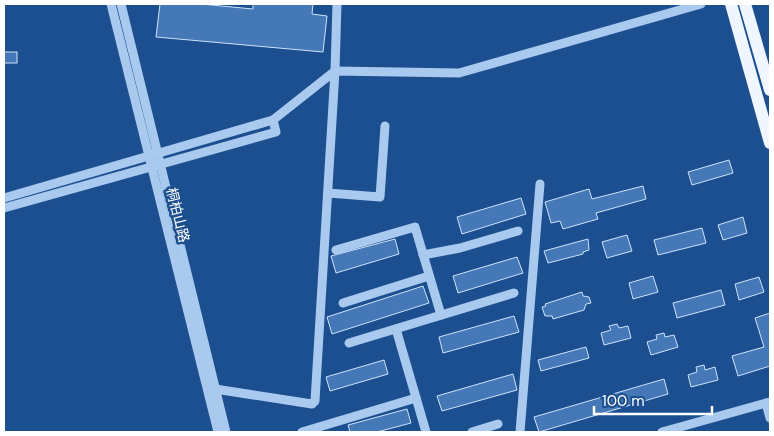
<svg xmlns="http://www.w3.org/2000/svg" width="774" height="436" font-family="'DM Sans','Noto Sans SC',sans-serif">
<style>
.building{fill:#4478b7;stroke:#cfe3fa}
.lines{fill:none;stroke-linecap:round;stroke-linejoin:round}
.minor{stroke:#a9c9ee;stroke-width:9}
.major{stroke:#f0f6ff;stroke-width:12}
.labels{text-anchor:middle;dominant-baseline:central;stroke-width:5;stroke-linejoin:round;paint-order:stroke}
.street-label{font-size:14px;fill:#fff;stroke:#1b4f8f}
</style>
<rect width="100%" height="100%" fill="#1b4f8f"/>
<g class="building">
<path d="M 160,4 L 201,4 L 253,9 L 253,4 L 313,4 L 312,14 L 327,16 L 323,52 L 156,37 Z"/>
<rect x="4" y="52" width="13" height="11"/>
<path d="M 729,160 L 733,173 L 692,185 L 688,172 Z"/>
<path d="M 643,186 L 646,199 L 596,213 L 598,219 L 563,229 L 560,221 L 551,223 L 545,202 L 589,189 L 592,199 Z"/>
<path d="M 521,198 L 526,214 L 462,234 L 457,217 Z"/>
<path d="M 743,217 L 747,233 L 723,240 L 718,225 Z"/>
<path d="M 702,228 L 706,243 L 658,255 L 654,240 Z"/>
<path d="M 627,235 L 632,251 L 607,258 L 602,242 Z"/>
<path d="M 395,239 L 399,254 L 336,273 L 331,256 Z"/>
<path d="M 588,239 L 589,250 L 583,252 L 583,254 L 548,263 L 544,251 Z"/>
<path d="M 517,257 L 523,273 L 458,293 L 453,276 Z"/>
<path d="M 653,276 L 658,292 L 633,299 L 629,283 Z"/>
<path d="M 759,277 L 764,292 L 739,300 L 735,284 Z"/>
<path d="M 423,286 L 429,303 L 332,334 L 327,317 Z"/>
<path d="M 721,290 L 725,305 L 677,318 L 673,303 Z"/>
<path d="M 582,292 L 583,296 L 589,297 L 591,303 L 586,304 L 584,310 L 553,319 L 552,316 L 545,316 L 542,307 L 546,306 L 545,304 Z"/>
<path d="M 770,313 L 770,366 L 738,376 L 732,356 L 764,347 L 755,318 Z"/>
<path d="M 514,316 L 519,332 L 443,353 L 439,337 Z"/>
<path d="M 617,324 L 619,328 L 628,326 L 631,338 L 604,345 L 601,333 L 611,330 L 609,326 Z"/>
<path d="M 664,333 L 665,337 L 674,335 L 678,347 L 651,355 L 647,342 L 657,339 L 656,335 Z"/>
<path d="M 586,347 L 589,358 L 541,371 L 538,360 Z"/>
<path d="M 384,360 L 388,374 L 330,391 L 326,377 Z"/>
<path d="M 704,365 L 705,370 L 715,367 L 718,380 L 691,387 L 688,375 L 697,372 L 696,367 Z"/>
<path d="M 513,374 L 517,390 L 442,411 L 437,396 Z"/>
<path d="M 664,379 L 668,394 L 539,432 L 534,417 Z"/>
<path d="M 407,409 L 411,423 L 377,432 L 350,432 L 348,425 Z"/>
</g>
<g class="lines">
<g class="minor">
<path d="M 111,4 L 218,432"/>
<path d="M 121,4 L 226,432"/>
<path d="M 328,193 L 380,197 L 385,126"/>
<path d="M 4,198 L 273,120 L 335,71 L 459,73 L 701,4"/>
<path d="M 4,208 L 276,132 L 273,120"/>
<path d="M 336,250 L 415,227 L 441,315"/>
<path d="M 423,255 L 460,248 L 518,231"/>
<path d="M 343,303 L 429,276"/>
<path d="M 396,329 L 426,432"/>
<path d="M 349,343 L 514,293"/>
<path d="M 215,389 L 312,404 L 315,401 L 335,71 L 337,4"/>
<path d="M 766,403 L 770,418"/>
<path d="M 302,432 L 416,398"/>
<path d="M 472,432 L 498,424"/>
<path d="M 520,432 L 540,184"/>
<path d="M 662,432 L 770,402"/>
</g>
<g class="major">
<path d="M 731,4 L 770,143"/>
<path d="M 745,4 L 770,90"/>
</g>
</g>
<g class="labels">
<g class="street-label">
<text transform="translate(178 215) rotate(76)">桐柏山路</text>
</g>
</g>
<rect width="774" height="436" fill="none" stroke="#ffffff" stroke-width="10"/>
<path d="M594 406v8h118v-8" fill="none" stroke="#ffffff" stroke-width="2.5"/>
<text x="602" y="406" font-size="15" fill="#ffffff" stroke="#1b4f8f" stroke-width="4" paint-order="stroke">100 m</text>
</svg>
